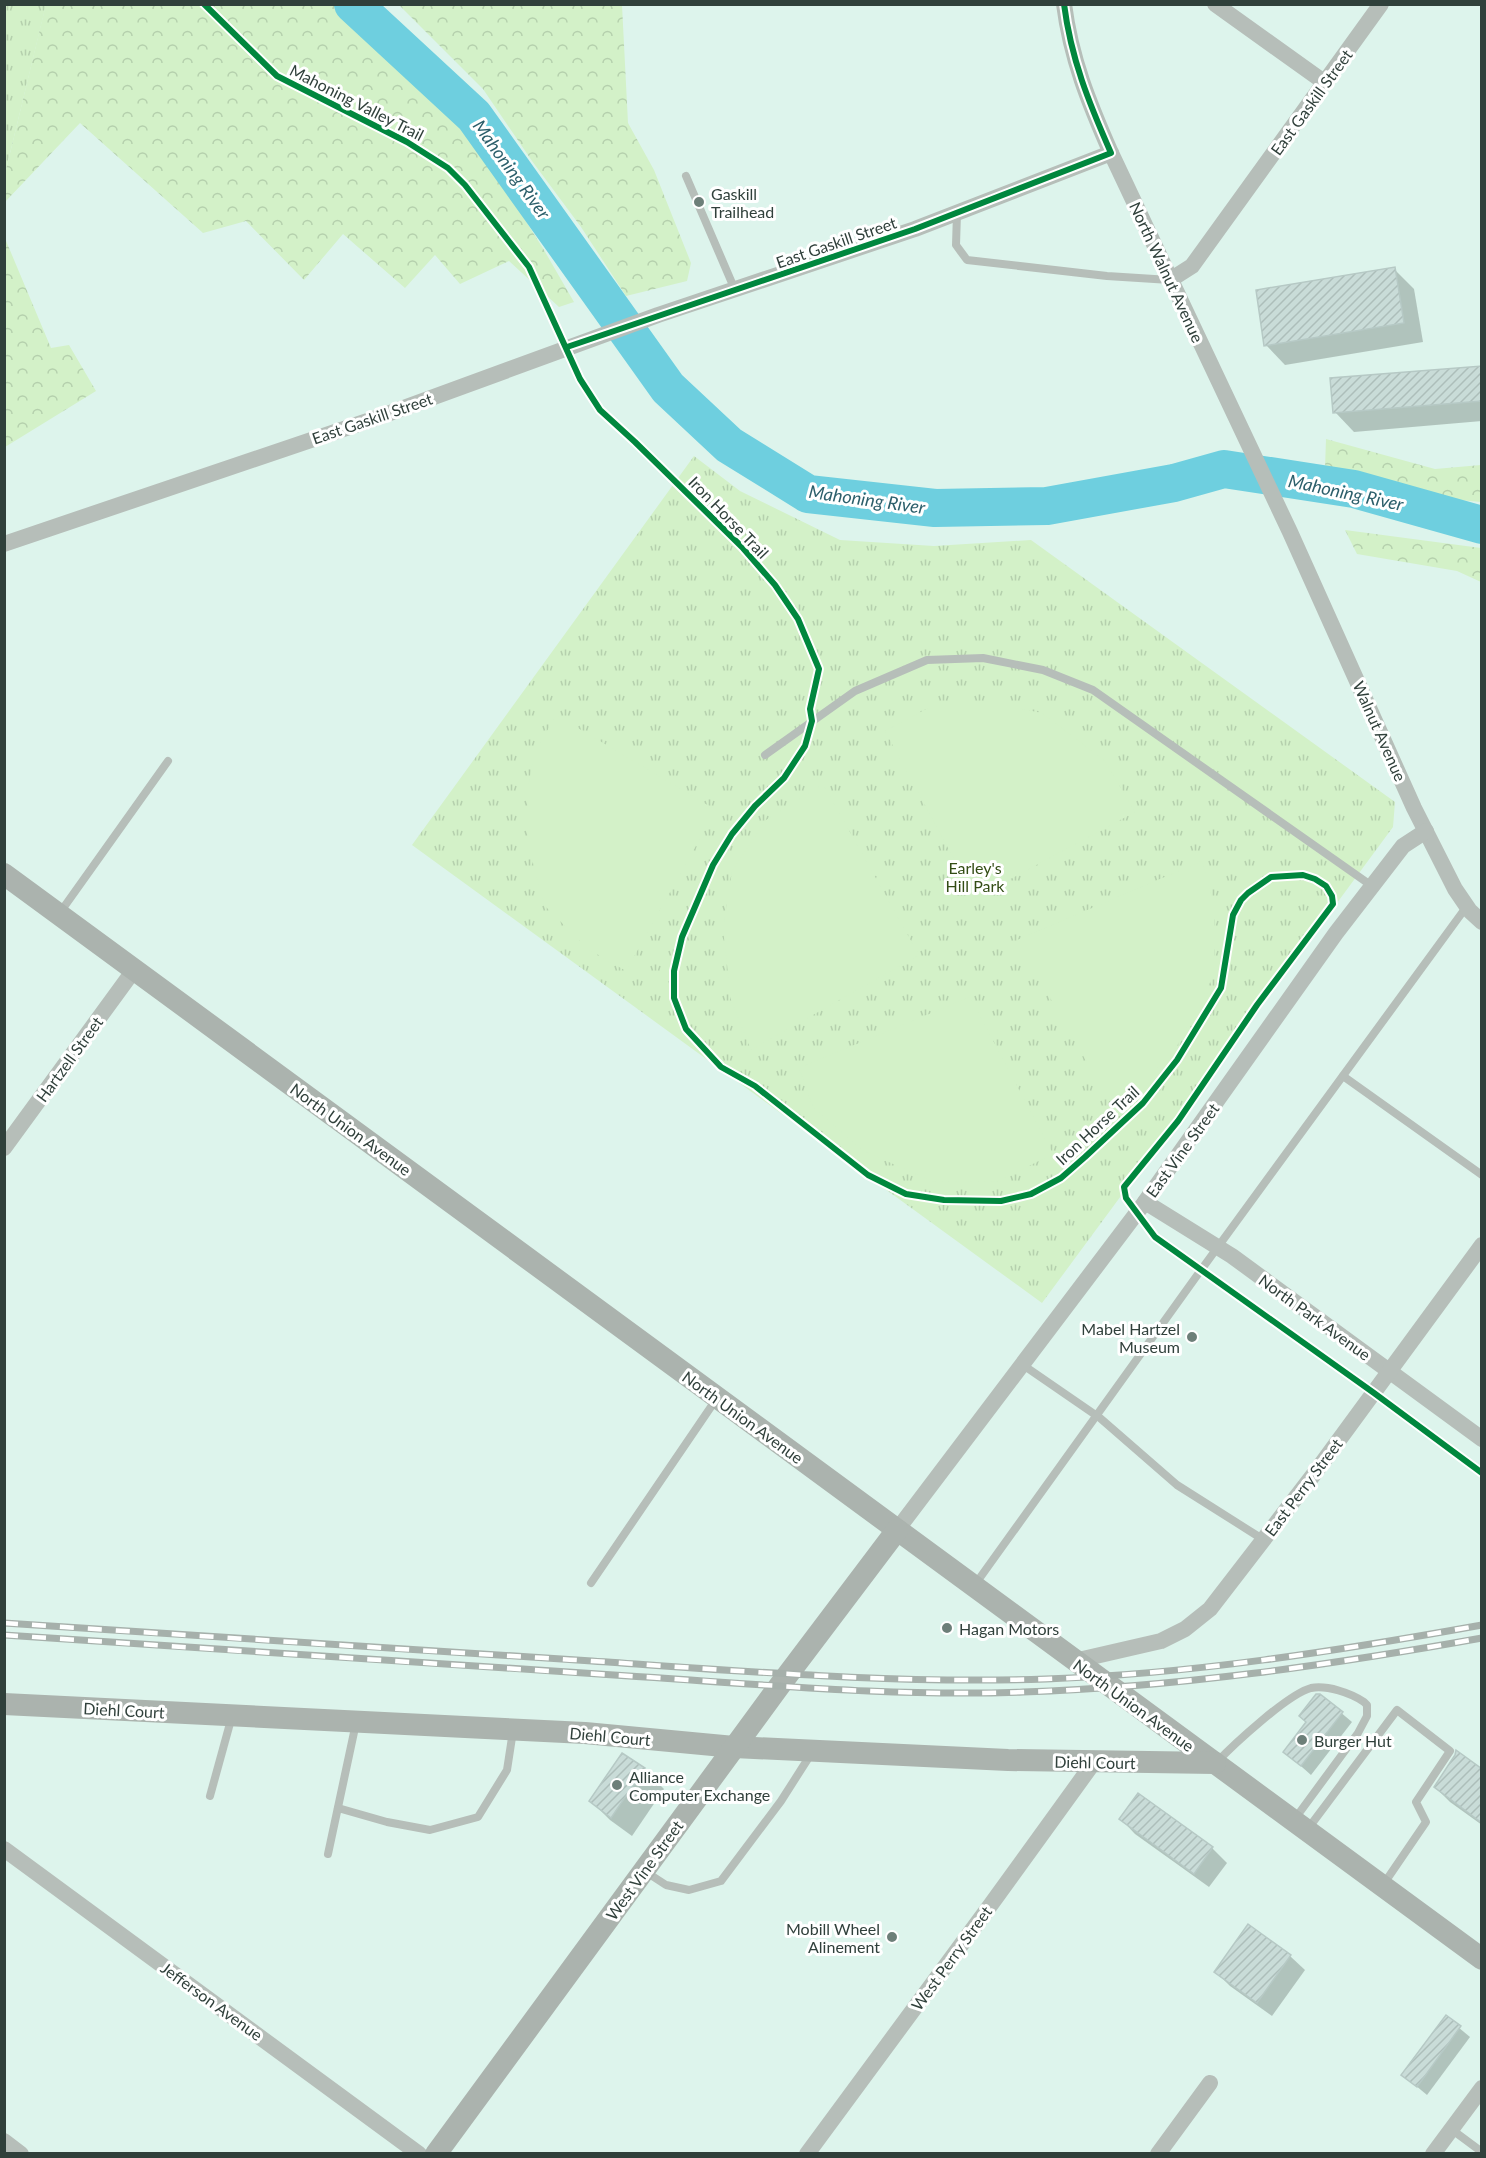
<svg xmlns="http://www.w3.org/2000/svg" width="1486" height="2158" font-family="Lato,sans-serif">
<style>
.grass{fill:url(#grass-tufts)}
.forest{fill:url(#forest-crowns)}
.pitch{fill:#d3f1c8}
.shadow{fill:#0003}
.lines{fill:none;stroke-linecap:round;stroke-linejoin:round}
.river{stroke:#6ecfdf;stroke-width:38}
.building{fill:url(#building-hatch);stroke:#b6c9c5;stroke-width:1.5}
.lane{stroke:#b6beb9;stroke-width:8}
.street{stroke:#b6beb9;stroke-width:16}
.secondary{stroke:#abb3ae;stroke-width:22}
.rail-casing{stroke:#a6b0ab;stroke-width:7}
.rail{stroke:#fff;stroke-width:4.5;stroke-dasharray:14;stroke-linecap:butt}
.cycleway-casing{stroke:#fff;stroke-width:10}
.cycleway{stroke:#00873e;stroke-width:6}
.poi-dot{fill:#6d7f79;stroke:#fff;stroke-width:2}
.labels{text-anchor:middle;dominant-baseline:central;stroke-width:6;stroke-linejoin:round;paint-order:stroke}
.street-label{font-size:16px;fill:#30403b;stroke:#fff}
.poi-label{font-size:16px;fill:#30403b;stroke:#fff;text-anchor:start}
.park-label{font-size:16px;fill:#334d15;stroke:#fff}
.water-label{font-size:18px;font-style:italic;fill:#2c5f6b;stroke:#fff}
</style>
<defs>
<pattern id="grass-tufts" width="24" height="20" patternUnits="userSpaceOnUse" patternTransform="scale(1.5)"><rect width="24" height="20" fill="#d3f1c8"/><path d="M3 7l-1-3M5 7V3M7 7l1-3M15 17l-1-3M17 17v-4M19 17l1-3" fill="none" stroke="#b5d0ad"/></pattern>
<pattern id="forest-crowns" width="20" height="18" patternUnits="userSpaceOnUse" patternTransform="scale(1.5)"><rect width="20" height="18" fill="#d3f1c8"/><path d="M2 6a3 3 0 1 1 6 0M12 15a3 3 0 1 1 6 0" fill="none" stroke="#b5d0ad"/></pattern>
<pattern id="building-hatch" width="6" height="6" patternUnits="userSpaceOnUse" patternTransform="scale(1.5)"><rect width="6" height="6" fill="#c9dcd8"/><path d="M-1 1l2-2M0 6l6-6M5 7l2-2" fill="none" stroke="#adbeba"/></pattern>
</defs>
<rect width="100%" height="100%" fill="#ddf4ec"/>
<g class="grass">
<path d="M 5,5 L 46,5 L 5,174 Z"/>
<path d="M 694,456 L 740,491 L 840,540 L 934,546 L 1031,540 L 1395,802 L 1393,827 L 1042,1303 L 412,845 Z"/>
</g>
<g class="forest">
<path d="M 46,4 L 335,5 L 442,101 L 490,164 L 544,250 L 574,302 L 559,307 L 509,261 L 460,284 L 435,255 L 405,288 L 343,234 L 304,280 L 246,221 L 203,233 L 80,123 L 5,202 L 5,174 Z"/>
<path d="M 399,5 L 622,5 L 628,123 L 654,170 L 691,263 L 687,281 L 626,296 L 581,227 L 532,161 L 483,89 Z"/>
<path d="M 4,236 L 51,348 L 69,345 L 96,391 L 5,447 Z"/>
<path d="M 1326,439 L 1435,469 L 1481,465 L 1481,502 L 1425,497 L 1325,468 Z"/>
<path d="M 1345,530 L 1481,548 L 1481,582 L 1457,571 L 1357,554 Z"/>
</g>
<g class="pitch">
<path d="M 988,702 L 1042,713 L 1105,761 L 1135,812 L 975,898 L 885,731 L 928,708 Z"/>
<path d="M 556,715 L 716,810 L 626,971 L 588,949 L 544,905 L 528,844 L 528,788 L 534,754 Z"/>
<path d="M 823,784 L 919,955 L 751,1050 L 731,1000 L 723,929 L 732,871 L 766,820 Z"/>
<path d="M 1202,861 L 1214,904 L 1214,975 L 1176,1048 L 1140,1086 L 1109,1101 L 1017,940 Z"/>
<path d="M 970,997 L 1053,1154 L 996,1182 L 931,1181 L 862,1150 L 813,1107 L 799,1068 Z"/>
</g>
<g class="shadow">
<path d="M 1394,269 L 1414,289 L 1423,342 L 1285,365 L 1266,345 Z"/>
<path d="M 1482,367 L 1482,421 L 1354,432 L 1335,412 Z"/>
<path d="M 1320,1695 L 1352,1722 L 1311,1775 L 1285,1752 L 1308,1723 Z"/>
<path d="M 623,1755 L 644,1769 L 664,1789 L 632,1836 L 610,1820 L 591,1801 Z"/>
<path d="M 1482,1771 L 1482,1825 L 1450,1802 L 1435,1787 Z"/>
<path d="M 1139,1795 L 1212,1848 L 1227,1863 L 1209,1887 L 1135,1834 L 1121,1819 Z"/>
<path d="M 1290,1956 L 1305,1970 L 1272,2016 L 1230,1986 L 1216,1972 Z"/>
<path d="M 1446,2017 L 1470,2037 L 1427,2095 L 1403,2075 Z"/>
</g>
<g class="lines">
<path class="river" d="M 353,4 L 474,116 L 668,388 L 729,445 L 808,494 L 935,508 L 1047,506 L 1174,483 L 1224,469 L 1354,489 L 1482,525"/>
</g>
<g class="building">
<path d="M 1395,267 L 1404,323 L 1264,346 L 1256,290 Z"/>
<path d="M 1482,366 L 1482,401 L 1333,413 L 1330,378 Z"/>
<path d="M 1316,1694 L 1320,1694 L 1343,1712 L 1301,1766 L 1283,1752 L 1306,1722 L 1299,1716 Z"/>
<path d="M 1456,1750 L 1482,1769 L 1482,1823 L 1434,1787 L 1455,1755 Z"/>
<path d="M 622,1753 L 645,1768 L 611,1818 L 589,1801 Z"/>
<path d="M 1138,1793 L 1213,1847 L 1194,1874 L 1119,1819 Z"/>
<path d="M 1248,1924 L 1291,1955 L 1257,2003 L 1214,1972 Z"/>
<path d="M 1446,2015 L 1461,2026 L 1417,2087 L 1401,2075 Z"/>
</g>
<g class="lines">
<g class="lane">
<path d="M 686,176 L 735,290"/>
<path d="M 957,213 L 956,245 L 967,260 L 1107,276 L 1170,280"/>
<path d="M 765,755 L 855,691 L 927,660 L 983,658 L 1043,670 L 1093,690 L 1372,886"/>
<path d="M 59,914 L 168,761"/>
<path d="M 1343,1076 L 1482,1175"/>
<path d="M 1023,1365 L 1100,1418 L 1177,1485 L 1264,1540"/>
<path d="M 591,1583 L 717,1398"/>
<path d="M 974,1586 L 1201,1270 L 1467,906"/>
<path d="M 1216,1763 C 1233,1745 1288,1694 1311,1688 C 1327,1685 1351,1693 1364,1702 L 1367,1705 L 1367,1716 L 1358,1733 L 1294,1820"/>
<path d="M 210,1796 L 232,1716"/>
<path d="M 338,1808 L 387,1822 L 430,1830 L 478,1817 L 507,1770 L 513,1731"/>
<path d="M 1307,1830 L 1397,1710 L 1450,1751 L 1416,1802 L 1426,1822 L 1383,1885"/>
<path d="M 328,1854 L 356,1723"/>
<path d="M 646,1872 L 666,1885 L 689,1890 L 721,1881 L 781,1801 L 811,1754"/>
<path d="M 1451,2129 L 1482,2152"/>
</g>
<g class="street">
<path d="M 1064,4 C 1071,59 1089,103 1111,153 L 1290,532 L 1414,808 L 1455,889 L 1470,911 L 1482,922"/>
<path d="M 1215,4 L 1324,82"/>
<path d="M 1170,280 L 1192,266 L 1381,4"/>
<path d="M 4,544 L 379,417 L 658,315 L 915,229 L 1111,153"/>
<path d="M 4,1148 L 134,970"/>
<path d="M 1145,1202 L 1232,1256 L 1482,1439"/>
<path d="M 897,1530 L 1145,1202 L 1336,933 L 1403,846 L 1426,831"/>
<path d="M 1074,1661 L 1161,1641 L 1185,1629 L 1210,1609 L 1314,1474 L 1482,1245"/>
<path d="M 4,1849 L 419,2154"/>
<path d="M 4,2141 L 21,2154"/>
<path d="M 807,2154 L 992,1903 L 1094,1762"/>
<path d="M 1158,2154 L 1210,2083"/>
<path d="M 1433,2154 L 1482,2088"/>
</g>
<g class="secondary">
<path d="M 4,874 L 1482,1959"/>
<path d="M 4,1704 L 585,1733 L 734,1747 L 1008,1760 L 1215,1763"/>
<path d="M 436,2154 L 780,1685 L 897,1530"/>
</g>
<g class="rail-casing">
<g id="rail">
<path d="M 4,1623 C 200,1636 396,1649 592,1661 C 743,1671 894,1684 1046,1679 C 1192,1674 1337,1651 1482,1625"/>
<path d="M 4,1635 C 213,1649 421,1663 629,1676 C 760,1684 892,1697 1023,1692 C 1178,1687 1330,1665 1482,1638"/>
</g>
</g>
<use href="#rail" class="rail"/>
<g class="cycleway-casing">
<g id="cycleway">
<path d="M 204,4 L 277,76 L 407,142 L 448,168 L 465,185 L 529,267 L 580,379 L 600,410 L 635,442 L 742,547 L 775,585 L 798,619 L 819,669 L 810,709 L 812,721 L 805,746 L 784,778 L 755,806 L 732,834 L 713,865 L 682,937 L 674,971 L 674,998 L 686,1029 L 721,1067 L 755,1086 L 868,1175 L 906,1194 L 944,1200 L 1001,1201 L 1031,1194 L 1061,1178 L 1085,1157 L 1143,1103 L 1177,1060 L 1221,988 L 1233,915 L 1241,900 L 1248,893 L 1271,877 L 1303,875 L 1315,879 L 1326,886 L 1332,896 L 1333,904 L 1257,1005 L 1178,1121 L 1124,1187 L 1126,1198 L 1155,1237 L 1374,1393 L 1482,1473"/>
<path d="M 567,347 L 915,229 L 1111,153 C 1089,103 1071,59 1064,4"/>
</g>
</g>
<use href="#cycleway" class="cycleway"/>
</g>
<g class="poi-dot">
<circle cx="699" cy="202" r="6"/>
<circle cx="1192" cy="1337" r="6"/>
<circle cx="947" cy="1628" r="6"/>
<circle cx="1302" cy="1740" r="6"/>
<circle cx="617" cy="1785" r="6"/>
<circle cx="892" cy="1937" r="6"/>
</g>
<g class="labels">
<g class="street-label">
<text transform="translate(357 102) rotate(27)">Mahoning Valley Trail</text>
<text transform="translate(1311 102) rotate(-54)">East Gaskill Street</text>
<text transform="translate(836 242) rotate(-19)">East Gaskill Street</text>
<text transform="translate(1167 272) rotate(65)">North Walnut Avenue</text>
<text transform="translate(372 418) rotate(-19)">East Gaskill Street</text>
<text transform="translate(729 517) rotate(46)">Iron Horse Trail</text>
<text transform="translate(1380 731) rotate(66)">Walnut Avenue</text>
<text transform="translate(69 1059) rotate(-54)">Hartzell Street</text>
<text transform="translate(1097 1125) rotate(-43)">Iron Horse Trail</text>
<text transform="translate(351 1129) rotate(36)">North Union Avenue</text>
<text transform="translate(1182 1150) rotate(-54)">East Vine Street</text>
<text transform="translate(1315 1317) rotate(36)">North Park Avenue</text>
<text transform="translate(743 1417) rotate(36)">North Union Avenue</text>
<text transform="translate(1303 1487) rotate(-53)">East Perry Street</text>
<text transform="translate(1134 1705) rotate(36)">North Union Avenue</text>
<text transform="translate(124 1710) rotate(3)">Diehl Court</text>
<text transform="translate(610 1736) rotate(5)">Diehl Court</text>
<text transform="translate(1095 1762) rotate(1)">Diehl Court</text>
<text transform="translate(644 1870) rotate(-54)">West Vine Street</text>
<text transform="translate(951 1958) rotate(-54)">West Perry Street</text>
<text transform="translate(212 2001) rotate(36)">Jefferson Avenue</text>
</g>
<g class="poi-label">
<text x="711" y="193">Gaskill<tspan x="711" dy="18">Trailhead</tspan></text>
<text x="1180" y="1328" text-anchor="end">Mabel Hartzel<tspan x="1180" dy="18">Museum</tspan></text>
<text x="959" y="1628">Hagan Motors</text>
<text x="1314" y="1740">Burger Hut</text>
<text x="629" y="1776">Alliance<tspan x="629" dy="18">Computer Exchange</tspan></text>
<text x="880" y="1928" text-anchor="end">Mobill Wheel<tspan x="880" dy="18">Alinement</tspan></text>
</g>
<g class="park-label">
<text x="975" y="867">Earley's<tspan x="975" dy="18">Hill Park</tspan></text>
</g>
<g class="water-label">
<text transform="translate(512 169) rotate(54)">Mahoning River</text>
<text transform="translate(1346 492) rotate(12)">Mahoning River</text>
<text transform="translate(867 499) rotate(8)">Mahoning River</text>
</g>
</g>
<rect width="1486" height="2158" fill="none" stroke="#30403b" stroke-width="12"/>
</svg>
